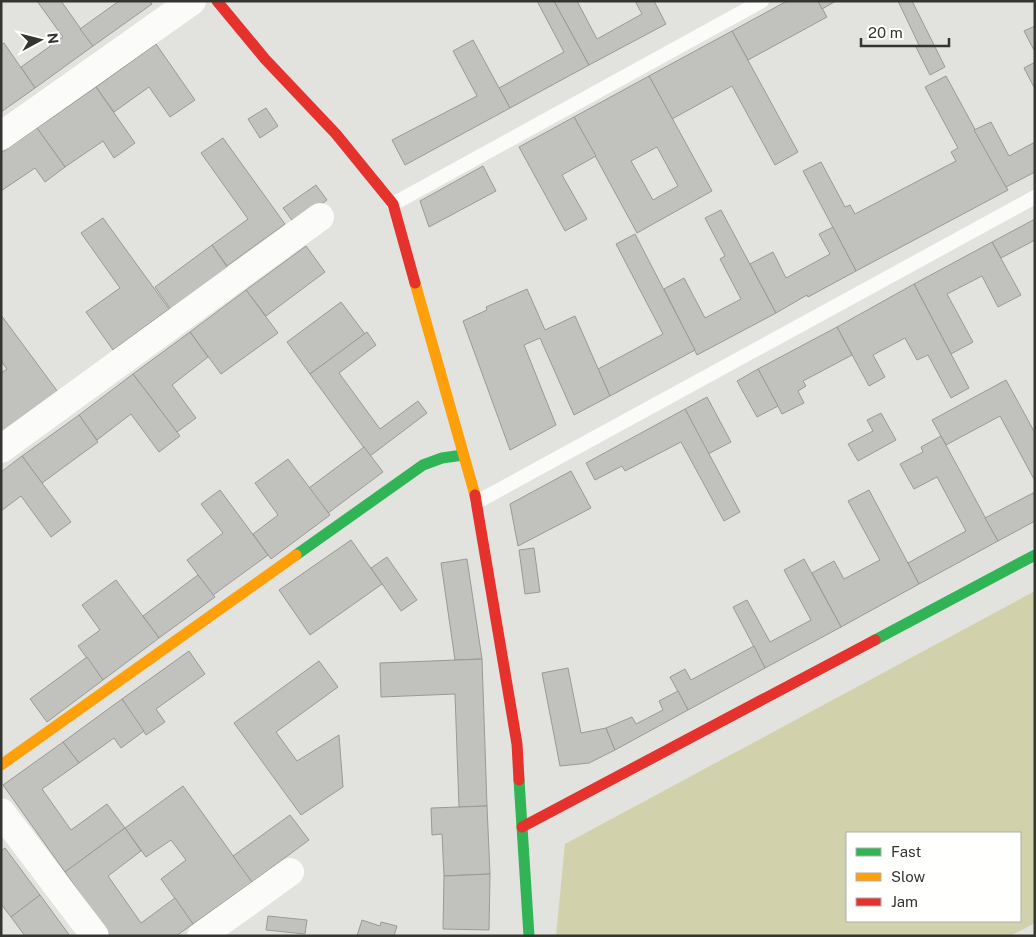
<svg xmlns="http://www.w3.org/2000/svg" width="1036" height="937" font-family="'Public Sans',sans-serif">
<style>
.green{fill:#d1d2ac;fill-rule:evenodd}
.building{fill:#c1c1be;stroke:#999996;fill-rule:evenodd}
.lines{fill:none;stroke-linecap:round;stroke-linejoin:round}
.lane{stroke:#fbfbfa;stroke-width:14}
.street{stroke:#fbfbfa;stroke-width:28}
.fast{stroke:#30b455;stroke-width:11}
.slow{stroke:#ff9f0a;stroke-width:11}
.jam{stroke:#e5322d;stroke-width:11}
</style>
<rect width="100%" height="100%" fill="#e2e2de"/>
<path class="green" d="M 1035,591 L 1035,923 L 1010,936 L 556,936 L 565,844 ZM 847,833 L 1020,833 L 1020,921 L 847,921 Z"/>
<g class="building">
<path d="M 37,1 L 61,1 L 93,46 L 35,88 L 21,67 L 63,37 Z"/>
<path d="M 119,1 L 150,1 L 152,4 L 93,46 L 80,29 Z"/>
<path d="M 537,1 L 554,1 L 589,65 L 510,108 L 499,88 L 564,52 Z"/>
<path d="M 554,1 L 577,1 L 597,39 L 642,14 L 635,1 L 654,1 L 666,24 L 589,65 Z"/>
<path d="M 787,1 L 818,1 L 827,17 L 748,60 L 732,31 Z"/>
<path d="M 818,1 L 836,1 L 822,9 Z"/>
<path d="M 898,1 L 912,1 L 945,67 L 930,75 L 916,47 L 919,45 Z"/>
<path d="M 1035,26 L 1035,52 L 1024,31 Z"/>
<path d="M 732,31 L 798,152 L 775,165 L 732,86 L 672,119 L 649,76 Z"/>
<path d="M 473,40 L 510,108 L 405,165 L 392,140 L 477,96 L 453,51 Z"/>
<path d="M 4,43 L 35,88 L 1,112 L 1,45 Z"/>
<path d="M 156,44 L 195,100 L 170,117 L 149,87 L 114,112 L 96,87 Z"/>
<path d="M 1035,62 L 1035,89 L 1024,68 Z"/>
<path d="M 649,76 L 712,191 L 637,233 L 574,117 ZM 657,147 L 678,186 L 653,200 L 631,161 Z"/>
<path d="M 946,76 L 1008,190 L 856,271 L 803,171 L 821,162 L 845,207 L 850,205 L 855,214 L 956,161 L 951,152 L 958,148 L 925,87 Z"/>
<path d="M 96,87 L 135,143 L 114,158 L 103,141 L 65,167 L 37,128 Z"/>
<path d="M 266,108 L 278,126 L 260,138 L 248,119 Z"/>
<path d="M 574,117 L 596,156 L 562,175 L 587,219 L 565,231 L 519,147 Z"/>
<path d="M 991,122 L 1009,156 L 1035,142 L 1035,172 L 1006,187 L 974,130 Z"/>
<path d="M 37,128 L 65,167 L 45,182 L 35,168 L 1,191 L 1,153 Z"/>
<path d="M 223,138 L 285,224 L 227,266 L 212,245 L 248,219 L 201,153 Z"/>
<path d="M 483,166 L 496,191 L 429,227 L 420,201 Z"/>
<path d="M 316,185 L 327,200 L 294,223 L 283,208 Z"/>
<path d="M 721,210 L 776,313 L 697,355 L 664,289 L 684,278 L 705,318 L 741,299 L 720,259 L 725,256 L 705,218 Z"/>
<path d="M 103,218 L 169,309 L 113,350 L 86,312 L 120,288 L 81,233 Z"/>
<path d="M 1035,219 L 1035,240 L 1001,258 L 992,242 Z"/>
<path d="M 833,227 L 856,271 L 808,297 L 807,295 L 776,313 L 750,264 L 773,252 L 786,278 L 830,254 L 819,234 Z"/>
<path d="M 635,234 L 695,350 L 610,396 L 598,369 L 663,334 L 616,244 Z"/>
<path d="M 992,242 L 1021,295 L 998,307 L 982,276 L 947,294 L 973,342 L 951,354 L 914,284 Z"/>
<path d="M 212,245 L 229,270 L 172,311 L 155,287 Z"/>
<path d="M 306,246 L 325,272 L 266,316 L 246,290 Z"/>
<path d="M 914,284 L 969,388 L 951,398 L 928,355 L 917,360 L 905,338 L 873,355 L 885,377 L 869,386 L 837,327 Z"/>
<path d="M 527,289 L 545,330 L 575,316 L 610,396 L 574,415 L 540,338 L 524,345 L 556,425 L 510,450 L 463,321 L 487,310 L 486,307 Z"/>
<path d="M 246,290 L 278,333 L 221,374 L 190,332 Z"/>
<path d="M 341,302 L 365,334 L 310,374 L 287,342 Z"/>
<path d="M 1,315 L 58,392 L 1,434 L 1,373 L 7,369 L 1,361 Z"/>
<path d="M 837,327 L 852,355 L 803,381 L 806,386 L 798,391 L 804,403 L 782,414 L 758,369 Z"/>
<path d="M 190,332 L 208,357 L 172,385 L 196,418 L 177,432 L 133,374 Z"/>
<path d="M 367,332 L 376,345 L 339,373 L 380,429 L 418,401 L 427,413 L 370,456 L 310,374 Z"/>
<path d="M 758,369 L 778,406 L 757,417 L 737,381 Z"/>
<path d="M 133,374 L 180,436 L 159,452 L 131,414 L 97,440 L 79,415 Z"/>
<path d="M 1006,380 L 1035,433 L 1035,481 L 1000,416 L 946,445 L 932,420 Z"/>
<path d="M 707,397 L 731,442 L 708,454 L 685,409 Z"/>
<path d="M 685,409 L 740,512 L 724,521 L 681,442 L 625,471 L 622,466 L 595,480 L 586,463 Z"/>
<path d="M 881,413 L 896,440 L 858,461 L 848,444 L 873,431 L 867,420 Z"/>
<path d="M 79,415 L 98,442 L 42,483 L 22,456 Z"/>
<path d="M 941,436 L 998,541 L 919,584 L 908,563 L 966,531 L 937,477 L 914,489 L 900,464 L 923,452 L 921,447 Z"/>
<path d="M 364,447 L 383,472 L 328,513 L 309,488 Z"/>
<path d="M 22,456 L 71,522 L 51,537 L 21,496 L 1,511 L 1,472 Z"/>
<path d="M 288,459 L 330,515 L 271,559 L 253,534 L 278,515 L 255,483 Z"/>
<path d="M 571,471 L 591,508 L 518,546 L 510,504 Z"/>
<path d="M 220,490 L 268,555 L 213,595 L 187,560 L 223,533 L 201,504 Z"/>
<path d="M 869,490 L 919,584 L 841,627 L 812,573 L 834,561 L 844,579 L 880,560 L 848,501 Z"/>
<path d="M 1035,492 L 1035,521 L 998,541 L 985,518 Z"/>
<path d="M 351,540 L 382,584 L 310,635 L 279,590 Z"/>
<path d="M 534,548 L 540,592 L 525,594 L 519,550 Z"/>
<path d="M 387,557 L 417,600 L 401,611 L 371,568 Z"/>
<path d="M 467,559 L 482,659 L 455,660 L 441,563 Z"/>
<path d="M 804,559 L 841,627 L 765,668 L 733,607 L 747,600 L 770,642 L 811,620 L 784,570 Z"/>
<path d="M 198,575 L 215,597 L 159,638 L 143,616 Z"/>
<path d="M 116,580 L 159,638 L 103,680 L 78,646 L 100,630 L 82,605 Z"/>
<path d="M 754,646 L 765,668 L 688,710 L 670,677 L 685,669 L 691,680 Z"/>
<path d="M 189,651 L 205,674 L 156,709 L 165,722 L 146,735 L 122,699 Z"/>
<path d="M 87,657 L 103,680 L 47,722 L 30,699 Z"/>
<path d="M 482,659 L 487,806 L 459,807 L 455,694 L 381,697 L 380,663 Z"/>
<path d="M 319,661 L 338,687 L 276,732 L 297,761 L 339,735 L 343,787 L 301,815 L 234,723 Z"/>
<path d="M 568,668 L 581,733 L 606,728 L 615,750 L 589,763 L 560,766 L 542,673 Z"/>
<path d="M 678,691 L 688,710 L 615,750 L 606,728 L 632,717 L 636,724 L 663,710 L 659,701 Z"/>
<path d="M 122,699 L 144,731 L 121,748 L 114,738 L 79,763 L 63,742 Z"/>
<path d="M 63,742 L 79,763 L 42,789 L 71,830 L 107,804 L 125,828 L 65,872 L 3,785 Z"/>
<path d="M 183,786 L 252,882 L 193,924 L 161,879 L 186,860 L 171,840 L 146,857 L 125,828 Z"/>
<path d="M 487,806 L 490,874 L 444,876 L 442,834 L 432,835 L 431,808 Z"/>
<path d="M 290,815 L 309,840 L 252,882 L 233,856 Z"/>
<path d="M 125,828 L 141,851 L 108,876 L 141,923 L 175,898 L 193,924 L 176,936 L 110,936 L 65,872 Z"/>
<path d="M 5,848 L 40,895 L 11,917 L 1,904 L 1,851 Z"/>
<path d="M 490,874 L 489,930 L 443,929 L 444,876 Z"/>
<path d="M 40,895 L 70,936 L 25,936 L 11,917 Z"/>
<path d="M 268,916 L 307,920 L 305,934 L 266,930 Z"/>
<path d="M 362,920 L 380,926 L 381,922 L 397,926 L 394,936 L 357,936 Z"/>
</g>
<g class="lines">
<g class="lane">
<path d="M 393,204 L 762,1"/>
<path d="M 477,502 L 1035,197"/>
</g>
<g class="street">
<path d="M 1,136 L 192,1"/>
<path d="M 1,449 L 320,217"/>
<path d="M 1,812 L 95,936"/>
<path d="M 201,936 L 290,872"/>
</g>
<g class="fast">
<path d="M 296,555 L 423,465 L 442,458 L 463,455"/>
<path d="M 875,640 L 1035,555"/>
<path d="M 519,780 L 529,936"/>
</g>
<g class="slow">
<path d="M 415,283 L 475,495"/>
<path d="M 1,765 L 296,555"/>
</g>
<g class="jam">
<path d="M 217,1 L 265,59 L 336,134 L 393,204 L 415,283"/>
<path d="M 475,495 L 517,744 L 519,780"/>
<path d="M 522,827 L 875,640"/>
</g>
</g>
<rect width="1036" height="937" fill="none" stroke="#343532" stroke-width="5"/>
<rect x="846" y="832" width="175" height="90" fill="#fffffe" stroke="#aeaeac"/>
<rect x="856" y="848" width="25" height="8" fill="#30b455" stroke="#aeaeac"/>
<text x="891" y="857" font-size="15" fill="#343532">Fast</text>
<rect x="856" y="873" width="25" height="8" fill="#ff9f0a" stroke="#aeaeac"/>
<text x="891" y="882" font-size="15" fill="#343532">Slow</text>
<rect x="856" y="898" width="25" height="8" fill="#e5322d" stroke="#aeaeac"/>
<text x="891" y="907" font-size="15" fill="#343532">Jam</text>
<g transform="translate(40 40) rotate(83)" stroke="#fffffe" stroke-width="4" paint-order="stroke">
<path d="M0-4L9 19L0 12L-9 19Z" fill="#343532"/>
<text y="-8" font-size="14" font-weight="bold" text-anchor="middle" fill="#343532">N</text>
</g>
<path d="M861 38v8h88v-8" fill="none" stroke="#343532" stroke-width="2.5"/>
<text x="868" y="38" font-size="15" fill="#343532" stroke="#fffffe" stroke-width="4" paint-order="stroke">20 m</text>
</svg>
